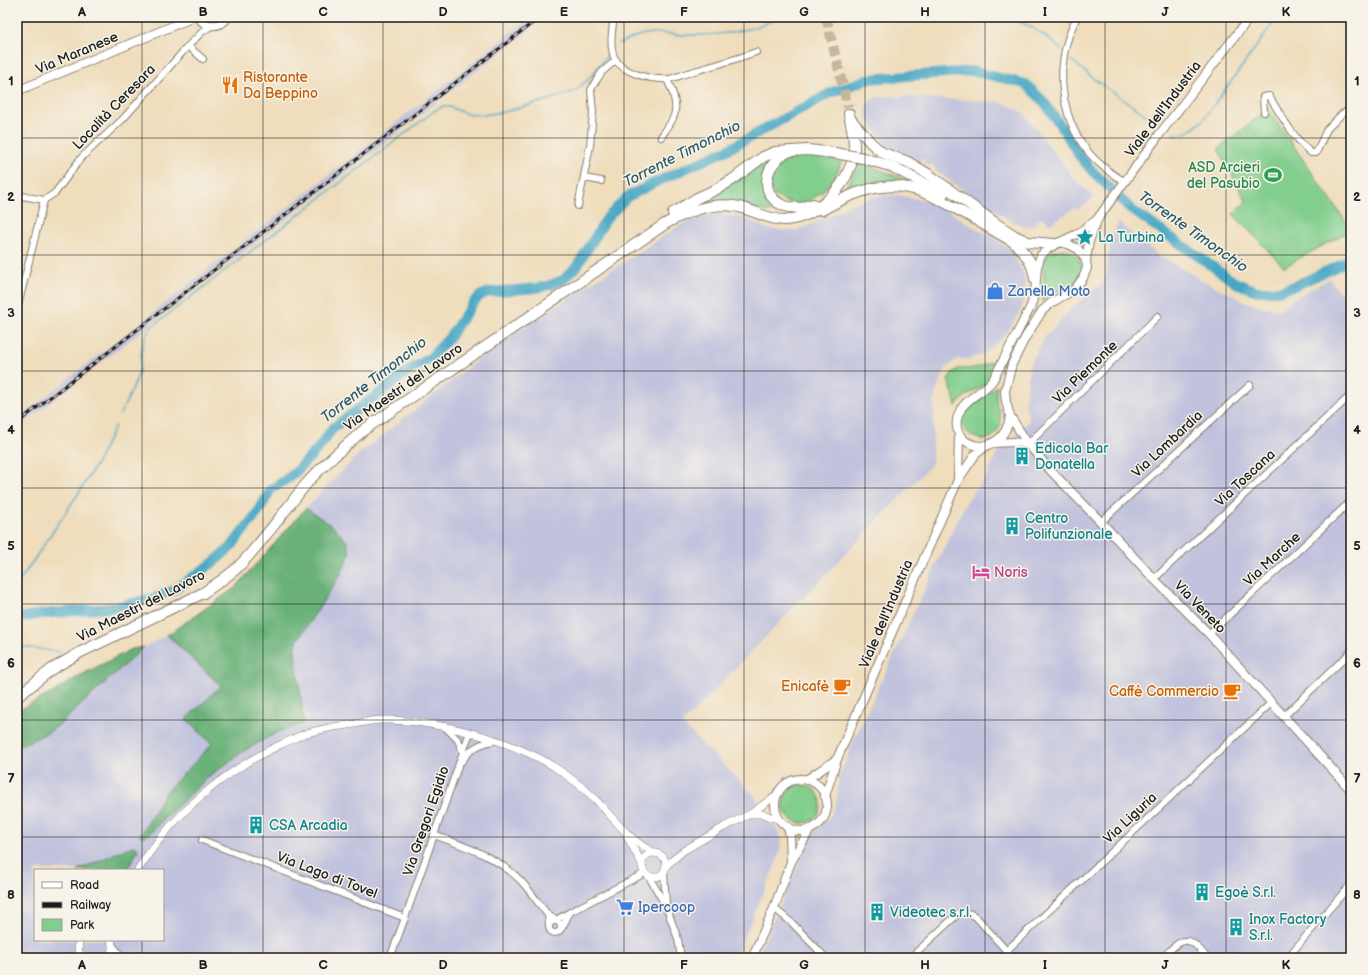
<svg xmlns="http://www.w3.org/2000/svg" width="1368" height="975" font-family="'Balsamiq Sans',sans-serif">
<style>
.industrial{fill:#c1c2dd;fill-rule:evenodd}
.green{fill:#82ce8d;stroke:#4f7554}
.forest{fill:#69b178;stroke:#42664a}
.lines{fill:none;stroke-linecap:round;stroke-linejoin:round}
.stream{stroke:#46a7c5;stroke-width:1.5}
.river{stroke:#46a7c5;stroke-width:10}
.trunk-tunnel{stroke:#c5b69c;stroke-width:10;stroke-dasharray:10 5;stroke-linecap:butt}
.minor-casing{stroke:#867c6c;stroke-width:8}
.tertiary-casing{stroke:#867c6c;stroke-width:8}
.secondary-casing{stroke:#867c6c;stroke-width:10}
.trunk-casing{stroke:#867c6c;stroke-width:12}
.minor{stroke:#fff;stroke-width:6}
.tertiary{stroke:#fff;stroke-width:7}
.secondary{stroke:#fff;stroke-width:8}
.trunk{stroke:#fff;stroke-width:10}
.rail-casing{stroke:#1c1c1c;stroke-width:3}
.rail{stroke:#f7f3e8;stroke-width:1.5;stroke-dasharray:4.5;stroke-linecap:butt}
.trunk-bridge-casing{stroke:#867c6c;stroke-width:12;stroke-linecap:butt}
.trunk-bridge{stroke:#fff;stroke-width:10}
.grid{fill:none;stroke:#1c1c1c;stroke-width:1;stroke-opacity:0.55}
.labels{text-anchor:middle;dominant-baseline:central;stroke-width:3;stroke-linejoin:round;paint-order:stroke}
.street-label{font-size:14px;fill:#1c1c1c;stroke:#f7f3e8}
.food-label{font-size:14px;fill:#c56008;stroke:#f7f3e8;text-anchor:end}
.leisure-label{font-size:14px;fill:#27864d;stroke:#f7f3e8;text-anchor:end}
.culture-label{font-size:14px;fill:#0d838f;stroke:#f7f3e8;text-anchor:start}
.shop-label{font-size:14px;fill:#366cbe;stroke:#f7f3e8;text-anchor:start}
.hotel-label{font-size:14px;fill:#b23c85;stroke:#f7f3e8;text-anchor:start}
.water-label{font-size:15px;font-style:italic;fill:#2f5b68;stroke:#f7f3e8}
.neatline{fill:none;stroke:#1c1c1c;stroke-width:1.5}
.grid-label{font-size:13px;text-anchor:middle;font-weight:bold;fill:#1c1c1c}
</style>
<rect width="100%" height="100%" fill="#f7f3e8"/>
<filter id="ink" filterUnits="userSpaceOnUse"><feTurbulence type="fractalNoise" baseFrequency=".025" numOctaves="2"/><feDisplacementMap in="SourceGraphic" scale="8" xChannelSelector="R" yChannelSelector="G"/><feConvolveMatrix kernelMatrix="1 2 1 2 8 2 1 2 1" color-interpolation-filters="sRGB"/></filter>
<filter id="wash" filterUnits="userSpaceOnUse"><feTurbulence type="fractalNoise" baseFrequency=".012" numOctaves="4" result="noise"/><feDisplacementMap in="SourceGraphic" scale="16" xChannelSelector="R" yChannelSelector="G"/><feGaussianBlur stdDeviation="0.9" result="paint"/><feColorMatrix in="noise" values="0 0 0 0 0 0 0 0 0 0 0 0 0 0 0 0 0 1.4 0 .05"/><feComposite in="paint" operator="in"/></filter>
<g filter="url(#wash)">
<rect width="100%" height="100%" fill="#efddbc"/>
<g class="industrial">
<path d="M 531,17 L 546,17 L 336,181 L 207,280 L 17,428 L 17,419 Z"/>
<path d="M 888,96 L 1000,102 L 1017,109 L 1024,114 L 1077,182 L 1093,197 L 1088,203 L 1077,210 L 1075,208 L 1050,224 L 1042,217 L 1033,226 L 1024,227 L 989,208 L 950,181 L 935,169 L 934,165 L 924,165 L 925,160 L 916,159 L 899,152 L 886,144 L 869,122 L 866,114 L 866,106 L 871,100 L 876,97 Z"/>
<path d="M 898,195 L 927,201 L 946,209 L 976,229 L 991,235 L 1010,250 L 1024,274 L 1025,286 L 1024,298 L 1021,310 L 1015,320 L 1002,338 L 986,353 L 969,359 L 957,359 L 946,368 L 936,391 L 934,402 L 932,464 L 682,724 L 753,794 L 776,827 L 782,840 L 778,859 L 735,958 L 17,958 L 17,747 L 47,733 L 59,725 L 144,647 L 167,635 L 235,588 L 311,503 L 357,456 L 495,346 L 684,223 L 711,214 L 742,217 L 768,229 L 794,231 L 820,221 L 853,204 L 875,196 ZM 35,870 L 163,870 L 163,940 L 35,940 Z"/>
<path d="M 1118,222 L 1159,256 L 1202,280 L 1246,302 L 1280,311 L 1291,300 L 1329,279 L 1351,305 L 1351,958 L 756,958 L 809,841 L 816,829 L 830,817 L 837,801 L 838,779 L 853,742 L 952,531 L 967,501 L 988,474 L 996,455 L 1029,420 L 1025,404 L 1030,364 L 1044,339 L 1072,308 L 1102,284 L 1107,271 L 1109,251 Z"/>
</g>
<g class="green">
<path d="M 1268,109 L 1351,229 L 1351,230 L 1284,267 L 1233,214 L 1246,201 L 1218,149 Z"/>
<path d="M 804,155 L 842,160 C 836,181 813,209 789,202 C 784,201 779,199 775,196 C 771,191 771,185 772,179 C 775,158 786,156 804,155 Z"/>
<path d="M 774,156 L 764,188 L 786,212 L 764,211 L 720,200 L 699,203 L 686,208 L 756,164 Z"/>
<path d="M 857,163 C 878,168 898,176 918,186 L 848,191 L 841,194 L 841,192 L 850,181 Z"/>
<path d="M 1066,249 C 1073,252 1078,256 1081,264 C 1086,283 1070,285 1058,291 C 1052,293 1047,297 1042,301 C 1043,297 1044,292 1044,288 C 1045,267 1035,251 1066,249 Z"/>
<path d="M 1003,357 L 994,373 L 985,385 L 965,396 L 956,406 L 953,394 L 948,380 L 951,374 L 959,368 C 975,371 988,363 1003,357 Z"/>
<path d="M 997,385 C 996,392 996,397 997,404 C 999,412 1003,419 999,428 C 988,454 950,430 965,409 C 969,403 975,402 980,399 C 986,395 992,390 997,385 Z"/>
<circle cx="802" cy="804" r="19"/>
</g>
<g class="forest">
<path d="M 306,508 L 336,529 L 347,542 L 350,553 L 341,574 L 297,641 L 295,652 L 304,723 L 278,732 L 247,749 L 212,774 L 168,815 L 149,834 L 145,837 L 140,836 L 164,794 L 212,744 L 186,719 L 221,686 L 167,635 L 235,588 Z"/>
<path d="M 144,647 L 59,725 L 47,733 L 17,747 L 17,712 L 28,705 L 52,693 L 79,676 L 132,649 Z"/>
<path d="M 132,846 L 136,847 L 138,850 L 127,870 L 78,870 Z"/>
</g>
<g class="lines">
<g class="stream">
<path d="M 1004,17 C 1026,22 1045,34 1061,50"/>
<path d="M 619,44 C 627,40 636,36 645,34 C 658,31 672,35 685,35 C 719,36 750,32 781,17"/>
<path d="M 1071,60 L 1094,79 L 1153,120"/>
<path d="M 1173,134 C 1187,135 1193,129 1203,120 L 1278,17"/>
<path d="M 120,414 C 126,402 134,388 138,375 C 144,356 138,345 150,328 L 433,112 L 443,106 L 450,107 L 467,114 L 483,115 L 504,112 L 552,99 L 575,91 L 589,79 L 610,52"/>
<path d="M 17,585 L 80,491 L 97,463 L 115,426"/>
<path d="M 17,646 L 60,652"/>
</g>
<path class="river" d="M 17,618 L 42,614 L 110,608 L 153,598 L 174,590 L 214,562 L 231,547 L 260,509 L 271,489 L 287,479 L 297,471 L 320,446 L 332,429 L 410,370 L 431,357 L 448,339 L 473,303 L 481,295 L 490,292 L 537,288 L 550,285 L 563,280 L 577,266 L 607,218 L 627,197 L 652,184 L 727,150 L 830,93 L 869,79 L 972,71 L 1026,84 L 1044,102 L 1065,132 L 1078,154 L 1093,172 L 1132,210 L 1236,283 L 1257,291 L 1279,291 L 1294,286 L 1351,260"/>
</g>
</g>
<g filter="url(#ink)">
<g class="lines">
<path class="trunk-tunnel" d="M 826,17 L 848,107"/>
<g class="minor-casing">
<g id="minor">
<path d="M 614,17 C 612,30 609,48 615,59 C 624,74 652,80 668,79 C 675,78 684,74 691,72 C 713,66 734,60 756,52"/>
<path d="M 1077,17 C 1071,29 1066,42 1064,55 C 1057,94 1070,138 1100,164 C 1108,171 1116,178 1126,181"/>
<path d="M 188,46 L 203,59"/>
<path d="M 1264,112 L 1263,97 L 1269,96 C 1282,117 1293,137 1311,153 L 1316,153 L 1327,129 L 1342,114 L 1351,109"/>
<path d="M 661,137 C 665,131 670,125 673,118 C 679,106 672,90 667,79"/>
<path d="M 584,178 L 601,181"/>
<path d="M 17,195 L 44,200 L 55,193 L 81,158 L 123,119 L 188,46 L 202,32 L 211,26"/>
<path d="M 578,206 L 590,146 L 593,112 L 591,90 L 594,84 L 602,72 L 616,60"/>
<path d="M 17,310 L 44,200"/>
<path d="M 17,360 L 17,361"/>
<path d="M 1028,444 L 1158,316"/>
<path d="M 1101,522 L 1250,385"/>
<path d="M 1154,579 L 1351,395"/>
<path d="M 1209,634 L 1351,501"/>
<path d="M 1284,716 L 1351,652"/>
<path d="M 444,726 L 458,740 L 463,752"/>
<path d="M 461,762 C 472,747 479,744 496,740"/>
<path d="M 434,835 C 464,846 498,857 521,881 C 531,892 539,904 548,915"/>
<path d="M 202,840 L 405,918 L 390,958"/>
<path d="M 664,873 L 666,904"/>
<path d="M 649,877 L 666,906 L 678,939 L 681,958"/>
<path d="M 774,908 L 792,923 L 826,958"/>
<path d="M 570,912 L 645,873"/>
<path d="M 405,918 L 470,732"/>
<circle cx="555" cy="927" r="6"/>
<path d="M 549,925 L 548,915 L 556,920 L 570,912 L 562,928"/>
<path d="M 113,946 L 123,958"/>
<path d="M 1006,951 L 1271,703"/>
<path d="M 910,958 L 959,913 C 967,912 970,913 976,917 L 1013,958"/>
<path d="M 1162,958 C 1169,952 1181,936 1191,942 C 1197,945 1203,953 1207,958"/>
<path d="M 1287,958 L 1351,884"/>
</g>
</g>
<g class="tertiary-casing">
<g id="tertiary">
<path d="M 750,814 L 763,814 L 780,820"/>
<path d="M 627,836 L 642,864"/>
<circle cx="654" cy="865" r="12"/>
<path d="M 666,866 L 683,851 L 724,827 L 750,814 L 778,794"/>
<path d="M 138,870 C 172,815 223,771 282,744 C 289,741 297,737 304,734 C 320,729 339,726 355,724 C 364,722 374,720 383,720 C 404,719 426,723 447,727 C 484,735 520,746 553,766 C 568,776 584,787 596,800 C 615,820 630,841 655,853"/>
<path d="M 80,940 C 77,946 78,952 82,958"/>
<path d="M 109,958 C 113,952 113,947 111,940"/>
</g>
</g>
<g class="secondary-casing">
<g id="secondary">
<path d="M 198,17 C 206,28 220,28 228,17"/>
<path d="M 17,91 L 187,20 L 192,17"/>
<path d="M 1060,242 L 1077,234 L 1098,219"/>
<path d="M 1086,260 L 1089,241 L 1098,218 L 1159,135 L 1250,17"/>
<path d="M 1010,416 C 1003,464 940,448 961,409 C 969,396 984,392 993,380 L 1031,306 L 1035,292 L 1037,267 L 1041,255 L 1049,248 L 1060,242 L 1068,244 L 1078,249 L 1086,260 L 1087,268 L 1083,278 L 1075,289 L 1051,303 L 1042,311 L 1025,338 L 1012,364 L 1005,391 L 1006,402 L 1010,416 L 1028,444 L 1051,471 L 1101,522 L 1154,579 L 1209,634 L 1351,790"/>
<path d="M 993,443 L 1012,442 L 1028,444"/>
<path d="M 958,479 L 959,435"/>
<circle cx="801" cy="805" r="26"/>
<path d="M 806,780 L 837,759"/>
<path d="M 825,796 L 837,759 L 958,480 L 975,455 L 986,446"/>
<path d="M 788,827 L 790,836 L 791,862"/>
<path d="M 752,958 L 774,908 L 791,862 L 810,829"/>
</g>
</g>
<g class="trunk-casing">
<g id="trunk">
<path d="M 852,121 L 871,143 L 883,153 L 908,162 L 928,174 L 998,225 L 1015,236 L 1028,242 L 1054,244"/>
<path d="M 788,152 C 762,164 758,199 788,207 C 792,207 797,208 801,208 C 805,207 809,205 813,204"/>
<path d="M 863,158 L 893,167 L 943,194"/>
<path d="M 822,210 C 840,200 861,189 882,187 C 914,183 937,198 964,213 C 980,222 996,232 1012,241 C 1025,252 1033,262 1035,279"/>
<path d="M 673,213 L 697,198 L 717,189 L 732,180 L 763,157 L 775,152 L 808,150 L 835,153"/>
<path d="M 17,697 L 52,669 L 81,652 L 203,593 C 215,585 227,577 237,568 C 263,542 284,511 307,483 C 325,463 345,446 365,429 L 665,224 C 689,210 718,199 746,209 C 758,213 771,220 784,220 C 815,219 841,192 851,165 C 852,161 854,157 854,153 C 855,140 852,127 849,114"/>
</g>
</g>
<use href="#minor" class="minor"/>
<use href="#tertiary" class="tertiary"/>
<use href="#secondary" class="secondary"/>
<use href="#trunk" class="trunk"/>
<g class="rail-casing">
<path id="rail" d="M 17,423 L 540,17"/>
</g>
<use href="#rail" class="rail"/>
<g class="trunk-bridge-casing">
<path id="trunk-bridge" d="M 835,153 L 863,158"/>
</g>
<use href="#trunk-bridge" class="trunk-bridge"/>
</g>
</g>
<path class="grid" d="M 142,17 L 142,870M 263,17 L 263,958M 383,17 L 383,958M 503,17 L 503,958M 624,17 L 624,958M 744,17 L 744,958M 865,17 L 865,958M 985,17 L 985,958M 1105,17 L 1105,958M 1226,17 L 1226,958M 17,138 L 1351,138M 17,255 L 1351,255M 17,371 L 1351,371M 17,488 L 1351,488M 17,604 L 1351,604M 17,720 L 1351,720M 17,837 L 1351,837M 142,940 L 142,958"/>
<defs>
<g id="restaurant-bare" transform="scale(1.38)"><path d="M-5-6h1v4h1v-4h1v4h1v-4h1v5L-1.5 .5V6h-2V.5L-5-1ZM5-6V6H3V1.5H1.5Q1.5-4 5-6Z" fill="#e8710a" stroke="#f7f3e8" stroke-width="2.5" paint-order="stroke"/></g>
<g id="stadium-bare" transform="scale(1.38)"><path d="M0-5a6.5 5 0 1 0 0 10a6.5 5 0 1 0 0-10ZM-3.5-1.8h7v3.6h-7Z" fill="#2e9e5b" stroke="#f7f3e8" stroke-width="2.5" paint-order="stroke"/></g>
<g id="sight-bare" transform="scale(1.38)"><path d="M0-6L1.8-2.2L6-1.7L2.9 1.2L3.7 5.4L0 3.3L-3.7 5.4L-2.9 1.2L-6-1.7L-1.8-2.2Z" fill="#0f9aa8" stroke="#f7f3e8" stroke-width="2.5" paint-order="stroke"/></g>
<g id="shop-bare" transform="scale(1.38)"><path d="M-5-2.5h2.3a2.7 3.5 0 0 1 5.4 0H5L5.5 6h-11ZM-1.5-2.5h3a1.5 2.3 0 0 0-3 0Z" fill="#3f7fe0" stroke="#f7f3e8" stroke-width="2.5" paint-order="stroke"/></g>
<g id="building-bare" transform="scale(1.38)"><path d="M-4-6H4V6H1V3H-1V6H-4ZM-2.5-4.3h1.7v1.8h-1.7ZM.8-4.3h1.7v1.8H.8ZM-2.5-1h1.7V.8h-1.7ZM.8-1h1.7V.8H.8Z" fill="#0f9aa8" stroke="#f7f3e8" stroke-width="2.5" paint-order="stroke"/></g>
<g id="hotel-bare" transform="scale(1.38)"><path d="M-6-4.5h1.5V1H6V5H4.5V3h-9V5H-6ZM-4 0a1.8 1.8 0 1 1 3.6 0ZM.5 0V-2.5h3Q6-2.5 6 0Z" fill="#d1479c" stroke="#f7f3e8" stroke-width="2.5" paint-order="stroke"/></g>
<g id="cafe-bare" transform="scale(1.38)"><path d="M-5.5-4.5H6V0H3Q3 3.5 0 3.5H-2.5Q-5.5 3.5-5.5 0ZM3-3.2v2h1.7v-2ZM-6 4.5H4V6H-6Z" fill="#e8710a" stroke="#f7f3e8" stroke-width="2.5" paint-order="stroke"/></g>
<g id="supermarket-bare" transform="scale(1.38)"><path d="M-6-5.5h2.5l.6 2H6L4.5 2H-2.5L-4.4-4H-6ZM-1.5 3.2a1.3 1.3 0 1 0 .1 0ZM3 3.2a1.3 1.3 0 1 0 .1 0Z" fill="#3f7fe0" stroke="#f7f3e8" stroke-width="2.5" paint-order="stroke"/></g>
</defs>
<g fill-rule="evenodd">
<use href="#restaurant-bare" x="230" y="85"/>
<use href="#stadium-bare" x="1273" y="175"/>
<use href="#sight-bare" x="1085" y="237"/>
<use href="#shop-bare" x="995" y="291"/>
<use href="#building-bare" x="1022" y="456"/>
<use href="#building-bare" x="1012" y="526"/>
<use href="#hotel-bare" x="981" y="572"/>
<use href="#cafe-bare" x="842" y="686"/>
<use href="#cafe-bare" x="1232" y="691"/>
<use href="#building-bare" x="256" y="825"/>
<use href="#building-bare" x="1202" y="892"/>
<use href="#supermarket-bare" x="625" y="907"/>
<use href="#building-bare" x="877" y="912"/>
<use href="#building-bare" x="1236" y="927"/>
</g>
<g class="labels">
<g class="street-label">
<text transform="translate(77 53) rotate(-23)">Via Maranese</text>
<text transform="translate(114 107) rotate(-46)">Località Ceresara</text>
<text transform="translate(1163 109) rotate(-53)">Viale dell'Industria</text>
<text transform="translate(1085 372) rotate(-44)">Via Piemonte</text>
<text transform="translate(403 387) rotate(-35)">Via Maestri del Lavoro</text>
<text transform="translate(1167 444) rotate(-43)">Via Lombardia</text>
<text transform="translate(1245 478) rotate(-43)">Via Toscana</text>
<text transform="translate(1272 559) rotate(-43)">Via Marche</text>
<text transform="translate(141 606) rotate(-27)">Via Maestri del Lavoro</text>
<text transform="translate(1200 607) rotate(46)">Via Veneto</text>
<text transform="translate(886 614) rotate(-67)">Viale dell'Industria</text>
<text transform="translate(1130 818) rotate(-43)">Via Liguria</text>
<text transform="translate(426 821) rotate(-71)">Via Gregori Egidio</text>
<text transform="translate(327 875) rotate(21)">Via Lago di Tovel</text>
</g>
<g class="food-label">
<text x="243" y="77" text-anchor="start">Ristorante<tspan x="243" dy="16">Da Beppino</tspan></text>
<text x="829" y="686">Enicafè</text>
<text x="1219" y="691">Caffè Commercio</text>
</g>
<g class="leisure-label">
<text x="1260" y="167">ASD Arcieri<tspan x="1260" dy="16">del Pasubio</tspan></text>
</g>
<g class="culture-label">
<text x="1098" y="237">La Turbina</text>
<text x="1035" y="448">Edicola Bar<tspan x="1035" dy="16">Donatella</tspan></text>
<text x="1025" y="518">Centro<tspan x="1025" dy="16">Polifunzionale</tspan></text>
<text x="269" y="825">CSA Arcadia</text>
<text x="1215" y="892">Egoè S.r.l.</text>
<text x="890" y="912">Videotec s.r.l.</text>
<text x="1249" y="919">Inox Factory<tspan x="1249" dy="16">S.r.l.</tspan></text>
</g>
<g class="shop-label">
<text x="1008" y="291">Zanella Moto</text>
<text x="638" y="907">Ipercoop</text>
</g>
<g class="hotel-label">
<text x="994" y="572">Noris</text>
</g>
<g class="water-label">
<text transform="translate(682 154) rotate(-27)">Torrente Timonchio</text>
<text transform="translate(1193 232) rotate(35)">Torrente Timonchio</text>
<text transform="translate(374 380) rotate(-38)">Torrente Timonchio</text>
</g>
</g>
<rect width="1368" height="975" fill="none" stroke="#f7f3e8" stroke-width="44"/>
<rect x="34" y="869" width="130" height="72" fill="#f7f3e8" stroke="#9f9d96"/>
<rect x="42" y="882" width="20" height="6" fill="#ffffff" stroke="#9f9d96"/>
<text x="70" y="889" font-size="12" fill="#1c1c1c">Road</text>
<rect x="42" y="902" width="20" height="6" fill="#1c1c1c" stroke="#9f9d96"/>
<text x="70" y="909" font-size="12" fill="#1c1c1c">Railway</text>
<rect x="42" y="919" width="20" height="12" fill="#82ce8d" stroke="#9f9d96"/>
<text x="70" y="929" font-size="12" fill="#1c1c1c">Park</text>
<rect x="22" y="22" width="1324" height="931" class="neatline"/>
<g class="grid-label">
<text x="82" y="16">A</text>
<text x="203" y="16">B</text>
<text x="323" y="16">C</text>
<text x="443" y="16">D</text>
<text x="564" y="16">E</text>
<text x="684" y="16">F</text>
<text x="804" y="16">G</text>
<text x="925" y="16">H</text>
<text x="1045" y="16">I</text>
<text x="1165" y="16">J</text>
<text x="1286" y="16">K</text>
<text x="11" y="85">1</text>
<text x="1357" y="85">1</text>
<text x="11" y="201">2</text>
<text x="1357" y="201">2</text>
<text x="11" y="317">3</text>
<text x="1357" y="317">3</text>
<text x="11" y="434">4</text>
<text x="1357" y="434">4</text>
<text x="11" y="550">5</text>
<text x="1357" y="550">5</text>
<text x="11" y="667">6</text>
<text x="1357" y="667">6</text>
<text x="11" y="783">7</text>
<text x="1357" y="783">7</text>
<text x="11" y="899">8</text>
<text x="1357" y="899">8</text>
<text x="82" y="969">A</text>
<text x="203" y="969">B</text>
<text x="323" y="969">C</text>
<text x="443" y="969">D</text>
<text x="564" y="969">E</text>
<text x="684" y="969">F</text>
<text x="804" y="969">G</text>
<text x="925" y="969">H</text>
<text x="1045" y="969">I</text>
<text x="1165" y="969">J</text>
<text x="1286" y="969">K</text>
</g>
</svg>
